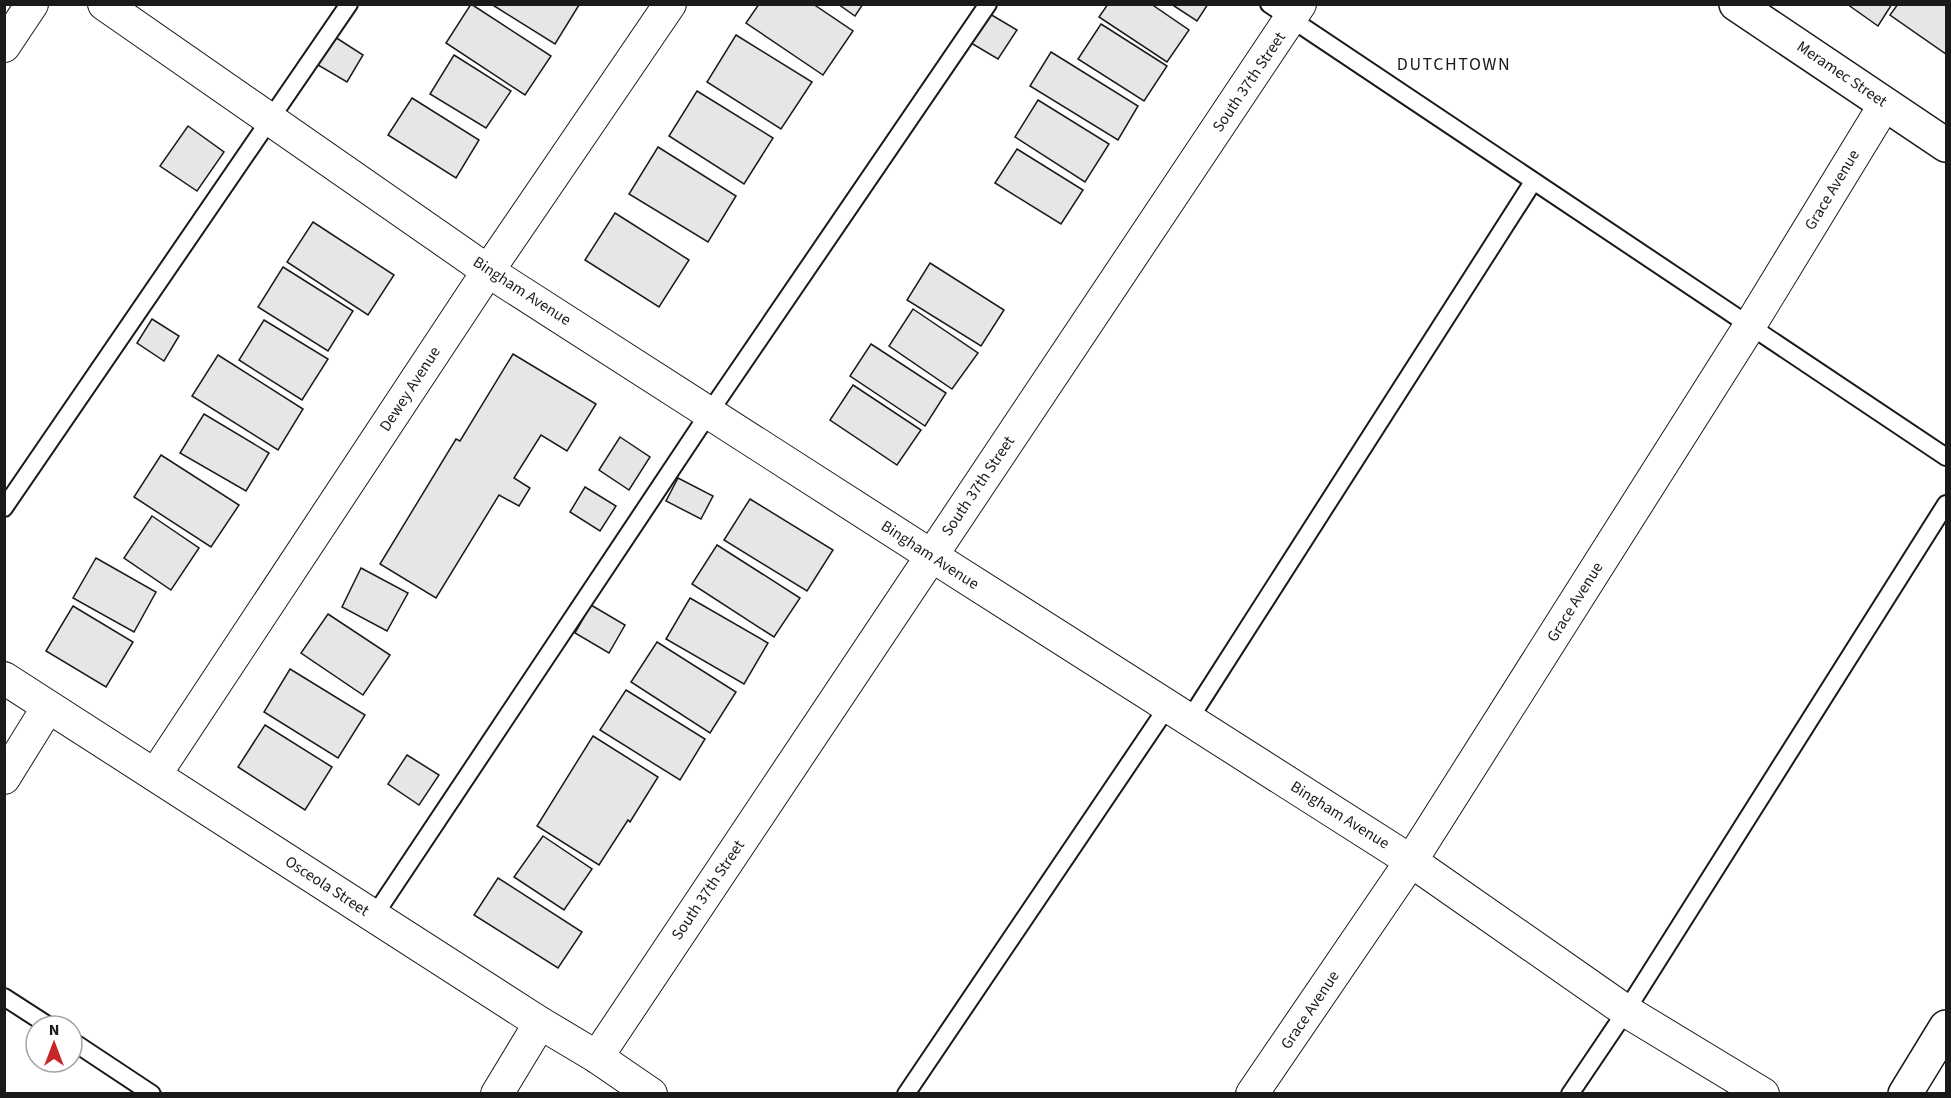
<svg xmlns="http://www.w3.org/2000/svg" width="1951" height="1098" font-family="'Source Sans 3',sans-serif">
<style>
.building{fill:#e6e6e6;stroke:#1a1a1a;stroke-width:1.5}
.lines{fill:none;stroke-linecap:round;stroke-linejoin:round}
.service-casing{stroke:#1a1a1a;stroke-width:20}
.minor-casing{stroke:#1a1a1a;stroke-width:34}
.tertiary-casing{stroke:#1a1a1a;stroke-width:36}
.secondary-casing{stroke:#1a1a1a;stroke-width:36}
.service{stroke:#fff;stroke-width:16}
.minor{stroke:#fff;stroke-width:32}
.tertiary{stroke:#fff;stroke-width:33}
.secondary{stroke:#fff;stroke-width:33}
.labels{text-anchor:middle;dominant-baseline:central;stroke-width:4.5;stroke-linejoin:round;paint-order:stroke}
.street-label{font-size:16px;fill:#1a1a1a;stroke:#fff}
.neighbourhood-label{font-size:18px;letter-spacing:1.5px;fill:#1a1a1a;stroke:#fff}
</style>
<rect width="100%" height="100%" fill="#fff"/>
<g class="building">
<path d="M 471,4 L 551,56 L 525,95 L 446,43 Z"/>
<path d="M 491,4 L 579,4 L 579,5 L 555,44 Z"/>
<path d="M 759,4 L 813,4 L 853,31 L 823,75 L 746,23 Z"/>
<path d="M 838,4 L 863,4 L 855,16 Z"/>
<path d="M 1108,4 L 1151,4 L 1189,30 L 1167,62 L 1099,17 Z"/>
<path d="M 1171,4 L 1208,4 L 1197,21 Z"/>
<path d="M 1847,4 L 1892,4 L 1878,26 Z"/>
<path d="M 1898,4 L 1946,4 L 1946,54 L 1890,15 Z"/>
<path d="M 990,14 L 1017,30 L 998,59 L 971,43 Z"/>
<path d="M 1101,24 L 1167,66 L 1144,101 L 1078,59 Z"/>
<path d="M 736,35 L 812,82 L 781,129 L 707,82 Z"/>
<path d="M 335,37 L 363,55 L 347,82 L 318,65 Z"/>
<path d="M 1051,52 L 1138,106 L 1118,140 L 1030,86 Z"/>
<path d="M 454,55 L 511,91 L 486,128 L 430,94 Z"/>
<path d="M 697,91 L 773,138 L 744,184 L 669,136 Z"/>
<path d="M 412,98 L 479,140 L 456,178 L 388,135 Z"/>
<path d="M 1038,100 L 1109,144 L 1085,182 L 1015,137 Z"/>
<path d="M 188,126 L 224,152 L 197,191 L 160,166 Z"/>
<path d="M 658,147 L 736,196 L 708,242 L 629,194 Z"/>
<path d="M 1017,149 L 1083,190 L 1061,224 L 995,183 Z"/>
<path d="M 615,213 L 689,260 L 659,307 L 585,260 Z"/>
<path d="M 313,222 L 394,275 L 368,315 L 287,262 Z"/>
<path d="M 930,263 L 1004,310 L 981,346 L 907,300 Z"/>
<path d="M 283,267 L 353,311 L 328,351 L 258,307 Z"/>
<path d="M 913,309 L 978,353 L 952,389 L 889,346 Z"/>
<path d="M 152,319 L 179,336 L 164,361 L 137,343 Z"/>
<path d="M 264,320 L 328,359 L 302,400 L 239,360 Z"/>
<path d="M 871,344 L 946,393 L 925,426 L 850,376 Z"/>
<path d="M 513,354 L 596,404 L 567,451 L 541,435 L 514,478 L 530,488 L 519,506 L 499,495 L 436,598 L 380,564 L 456,439 L 460,441 Z"/>
<path d="M 218,355 L 303,409 L 278,450 L 192,396 Z"/>
<path d="M 853,385 L 921,430 L 897,465 L 830,420 Z"/>
<path d="M 204,414 L 269,453 L 246,491 L 180,453 Z"/>
<path d="M 620,437 L 650,457 L 629,490 L 599,470 Z"/>
<path d="M 161,455 L 239,505 L 211,547 L 134,497 Z"/>
<path d="M 678,478 L 713,496 L 701,519 L 666,501 Z"/>
<path d="M 585,487 L 616,506 L 600,531 L 570,512 Z"/>
<path d="M 750,499 L 833,550 L 807,591 L 724,540 Z"/>
<path d="M 152,516 L 199,548 L 171,590 L 124,558 Z"/>
<path d="M 717,545 L 800,598 L 774,637 L 692,584 Z"/>
<path d="M 96,558 L 156,592 L 134,632 L 73,598 Z"/>
<path d="M 361,568 L 408,593 L 387,631 L 342,607 Z"/>
<path d="M 690,598 L 768,643 L 744,684 L 666,639 Z"/>
<path d="M 591,605 L 625,625 L 609,653 L 575,633 Z"/>
<path d="M 73,606 L 133,642 L 106,687 L 46,651 Z"/>
<path d="M 328,614 L 390,655 L 363,695 L 301,653 Z"/>
<path d="M 657,642 L 736,692 L 710,733 L 631,682 Z"/>
<path d="M 290,669 L 365,715 L 338,758 L 264,712 Z"/>
<path d="M 626,690 L 705,739 L 680,780 L 600,730 Z"/>
<path d="M 265,725 L 332,767 L 305,810 L 238,767 Z"/>
<path d="M 593,736 L 658,777 L 630,822 L 628,820 L 599,865 L 537,826 Z"/>
<path d="M 407,755 L 439,775 L 419,805 L 388,784 Z"/>
<path d="M 543,836 L 592,869 L 564,910 L 514,877 Z"/>
<path d="M 498,878 L 582,932 L 558,968 L 474,915 Z"/>
</g>
<g class="lines">
<g class="service-casing">
<g id="service">
<path d="M 1269,4 L 1946,457"/>
<path d="M 4,508 L 349,4"/>
<path d="M 1189,720 L 1533,182"/>
<path d="M 374,916 L 709,413 L 988,4"/>
<path d="M 4,997 L 49,1026"/>
<path d="M 72,1041 L 152,1094"/>
<path d="M 906,1094 L 1168,706"/>
<path d="M 1570,1094 L 1626,1011 L 1946,504"/>
</g>
</g>
<g class="minor-casing">
<g id="minor">
<path d="M 104,4 L 488,271 L 932,556 L 1411,861 L 1626,1011 L 1763,1094"/>
<path d="M 4,46 L 32,4"/>
<path d="M 4,678 L 540,1023 L 597,1057 L 651,1094"/>
<path d="M 155,775 L 488,271 L 670,4"/>
<path d="M 4,778 L 48,707"/>
<path d="M 597,1057 L 1300,4"/>
<path d="M 497,1094 L 540,1023"/>
<path d="M 1252,1094 L 1411,861 L 1749,327 L 1885,104"/>
</g>
</g>
<g class="tertiary-casing">
<path id="tertiary" d="M 1736,4 L 1946,145"/>
</g>
<g class="secondary-casing">
<path id="secondary" d="M 1905,1094 L 1946,1027"/>
</g>
<use href="#service" class="service"/>
<use href="#minor" class="minor"/>
<use href="#tertiary" class="tertiary"/>
<use href="#secondary" class="secondary"/>
</g>
<g class="labels">
<g class="street-label">
<text transform="translate(1842 74) rotate(34)">Meramec Street</text>
<text transform="translate(1249 82) rotate(-56)">South 37th Street</text>
<text transform="translate(1832 190) rotate(-59)">Grace Avenue</text>
<text transform="translate(522 291) rotate(33)">Bingham Avenue</text>
<text transform="translate(410 389) rotate(-57)">Dewey Avenue</text>
<text transform="translate(978 486) rotate(-56)">South 37th Street</text>
<text transform="translate(930 555) rotate(33)">Bingham Avenue</text>
<text transform="translate(1575 602) rotate(-58)">Grace Avenue</text>
<text transform="translate(1340 815) rotate(32)">Bingham Avenue</text>
<text transform="translate(327 886) rotate(33)">Osceola Street</text>
<text transform="translate(708 890) rotate(-56)">South 37th Street</text>
<text transform="translate(1310 1010) rotate(-56)">Grace Avenue</text>
</g>
<g class="neighbourhood-label">
<text x="1454" y="64">DUTCHTOWN</text>
</g>
</g>
<rect width="1951" height="1098" fill="none" stroke="#1a1a1a" stroke-width="12"/>
<g transform="translate(54 1044)"><circle r="28" fill="#ffffff" stroke="#a3a3a3" stroke-width="1.5"/>
<path d="M0-4.5L10 22L0 15L-10 22Z" fill="#c62828"/>
<text y="-9" font-size="16" font-weight="bold" text-anchor="middle" fill="#1a1a1a">N</text>
</g>
</svg>
